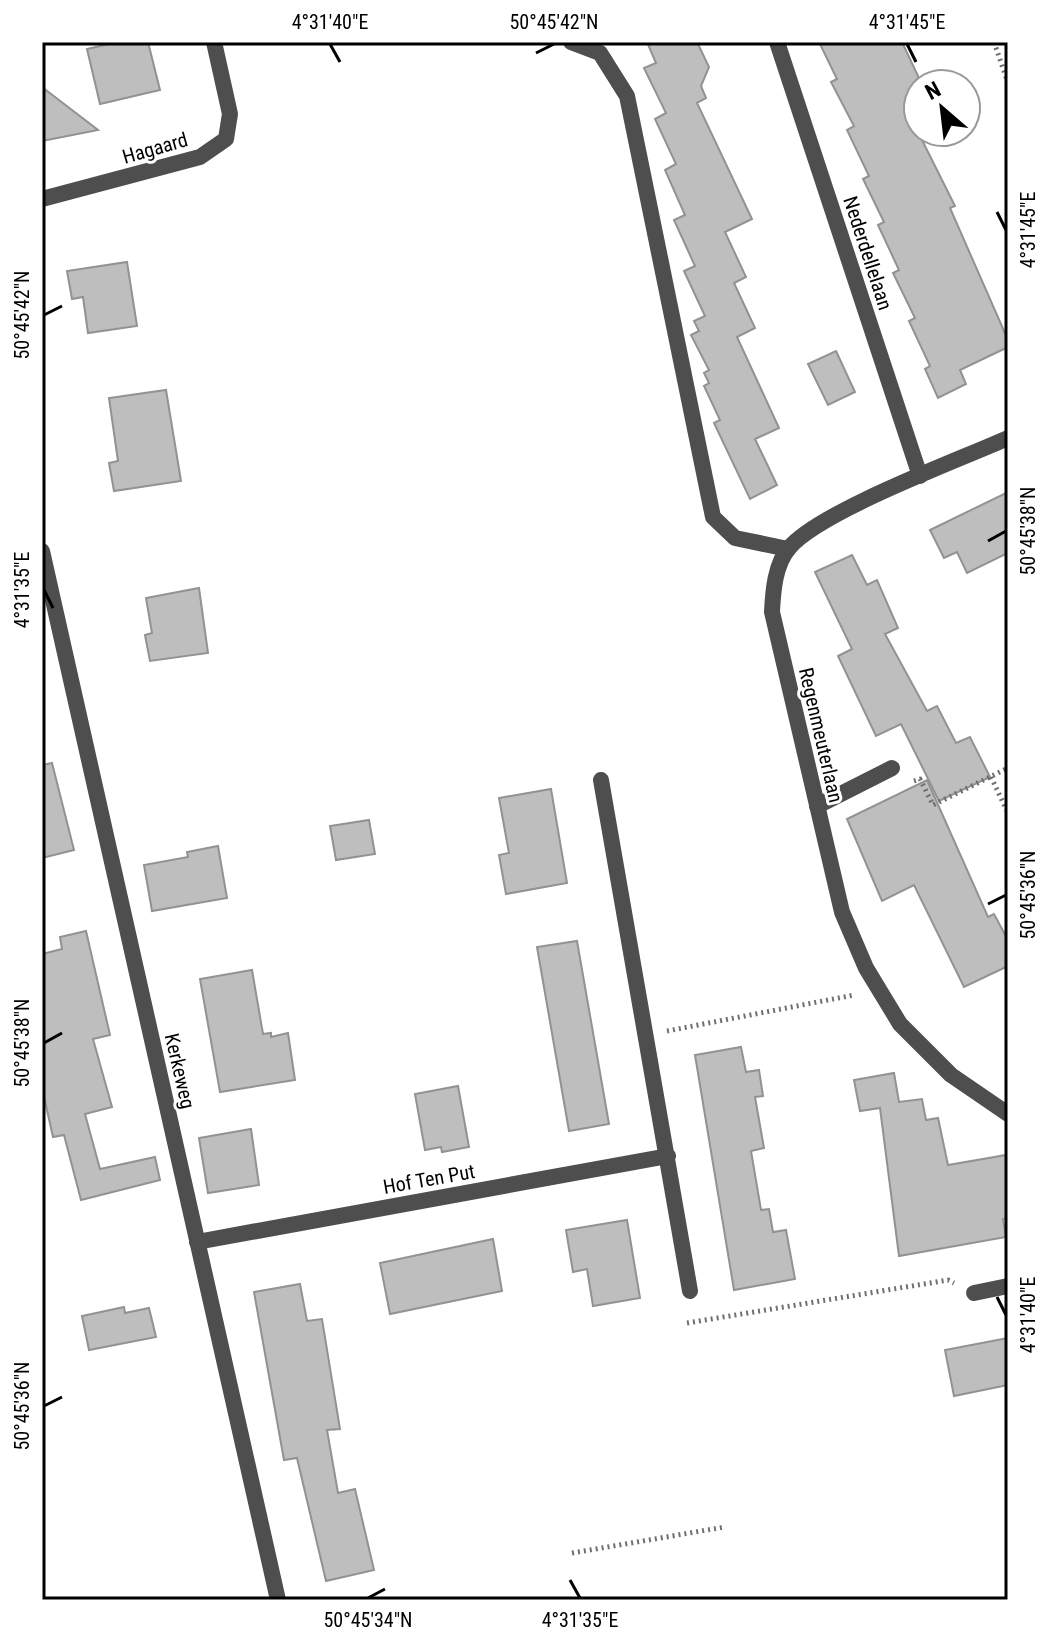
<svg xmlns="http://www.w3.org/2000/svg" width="1050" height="1642" font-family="'Roboto Condensed',sans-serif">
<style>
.building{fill:#bebebe;stroke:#929292;stroke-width:2}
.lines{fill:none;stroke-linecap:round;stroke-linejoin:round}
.path{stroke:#707070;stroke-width:5;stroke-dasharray:2 4;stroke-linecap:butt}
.lane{stroke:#4e4e4e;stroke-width:16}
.street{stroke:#4e4e4e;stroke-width:16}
.ticks{fill:none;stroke:#000;stroke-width:3}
.labels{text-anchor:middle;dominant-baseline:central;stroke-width:6;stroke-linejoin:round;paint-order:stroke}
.street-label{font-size:20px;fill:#000;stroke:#fff}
.neatline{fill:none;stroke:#000;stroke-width:3}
.ticks-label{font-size:20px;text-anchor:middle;fill:#000}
</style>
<rect width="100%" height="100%" fill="#fff"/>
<g class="building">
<path d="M 118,42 L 148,42 L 160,90 L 100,104 L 87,49 Z"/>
<path d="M 647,42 L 697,42 L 709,67 L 701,86 L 706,98 L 697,103 L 752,219 L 725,232 L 746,277 L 734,283 L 755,328 L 737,337 L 779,428 L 755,439 L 777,485 L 750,499 L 714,423 L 720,420 L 704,386 L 709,383 L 704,373 L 709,370 L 691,335 L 699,331 L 694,321 L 705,316 L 684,271 L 695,266 L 674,220 L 685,215 L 665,170 L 676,164 L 655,119 L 666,113 L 644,68 L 656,63 Z"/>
<path d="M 819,42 L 902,42 L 918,76 L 918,132 L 955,206 L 950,208 L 1008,340 L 1008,347 L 960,370 L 966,384 L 938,398 L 925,369 L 930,366 L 909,321 L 915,318 L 893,273 L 899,270 L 878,225 L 884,222 L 863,179 L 869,176 L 847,130 L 854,126 L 831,82 L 837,79 Z"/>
<path d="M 42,87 L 98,130 L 42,141 Z"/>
<path d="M 127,262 L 137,326 L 88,333 L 83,297 L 72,299 L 67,271 Z"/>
<path d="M 836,351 L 855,392 L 828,405 L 808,364 Z"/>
<path d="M 166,390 L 181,481 L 114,491 L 109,463 L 118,461 L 109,398 Z"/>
<path d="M 1008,492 L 1008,553 L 967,573 L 957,552 L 944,558 L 930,530 Z"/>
<path d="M 852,555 L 867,585 L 877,580 L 898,628 L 885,634 L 927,711 L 937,706 L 956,743 L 970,737 L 990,777 L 939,801 L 901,724 L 876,736 L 838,656 L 852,649 L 815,572 Z"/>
<path d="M 199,588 L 208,653 L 150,661 L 145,635 L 152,633 L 146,598 Z"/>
<path d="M 52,763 L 74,850 L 42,858 L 42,765 Z"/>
<path d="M 927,780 L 988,917 L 994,914 L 1008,940 L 1008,966 L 964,987 L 914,885 L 882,901 L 847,819 Z"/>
<path d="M 551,789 L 567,883 L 506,894 L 499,855 L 509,853 L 499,798 Z"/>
<path d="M 369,820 L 375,854 L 336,860 L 330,826 Z"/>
<path d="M 218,846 L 227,898 L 152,911 L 144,865 L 188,857 L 187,852 Z"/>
<path d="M 86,931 L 110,1035 L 93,1039 L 112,1107 L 85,1114 L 100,1169 L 155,1157 L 160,1180 L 81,1200 L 64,1135 L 53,1137 L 42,1088 L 42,954 L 62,949 L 60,937 Z"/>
<path d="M 577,941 L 609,1124 L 569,1131 L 537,947 Z"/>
<path d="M 252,970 L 263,1034 L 271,1033 L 271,1037 L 288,1033 L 295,1080 L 220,1092 L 200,979 Z"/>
<path d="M 741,1047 L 746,1072 L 759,1070 L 763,1096 L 755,1097 L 764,1148 L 751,1151 L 761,1210 L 769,1209 L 773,1232 L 786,1230 L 795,1279 L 734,1290 L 695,1055 Z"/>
<path d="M 894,1073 L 899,1102 L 922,1099 L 926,1120 L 938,1118 L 948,1165 L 1006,1155 L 1008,1218 L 1003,1219 L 1006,1237 L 899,1256 L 880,1108 L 860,1111 L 854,1080 Z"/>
<path d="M 458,1086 L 469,1147 L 442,1152 L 441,1147 L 425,1150 L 415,1094 Z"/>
<path d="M 251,1129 L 259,1185 L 208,1193 L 199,1138 Z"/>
<path d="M 627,1220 L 640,1298 L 593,1306 L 587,1269 L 573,1272 L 566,1230 Z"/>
<path d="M 493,1239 L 502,1291 L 390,1314 L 380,1263 Z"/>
<path d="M 300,1284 L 307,1321 L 322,1319 L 340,1429 L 327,1430 L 338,1493 L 355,1489 L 374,1570 L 326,1581 L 297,1458 L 284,1460 L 254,1292 Z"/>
<path d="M 124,1307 L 125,1313 L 149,1308 L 156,1337 L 89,1350 L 82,1316 Z"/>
<path d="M 1008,1338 L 1008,1385 L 954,1396 L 945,1350 Z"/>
</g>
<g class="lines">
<g class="path">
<path d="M 994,42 L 1008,83"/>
<path d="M 991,777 L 1008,813"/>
<path d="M 914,781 L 920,779 L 933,805 L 1008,768"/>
<path d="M 667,1031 L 854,995"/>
<path d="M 687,1323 L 948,1280 L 954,1283"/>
<path d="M 572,1553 L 725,1527"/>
</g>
<g class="lane">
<path d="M 571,42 L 600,53 L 627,96 L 713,517 L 735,538 L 788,549"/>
<path d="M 817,806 L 892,768"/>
<path d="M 974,1293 L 1008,1286"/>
</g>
<g class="street">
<path d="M 777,42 L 920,476"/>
<path d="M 42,199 L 200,157 L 226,139 L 230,114 L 214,42"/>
<path d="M 1008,438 C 959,460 820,511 789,548 C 775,564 773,591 772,612 L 842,912 L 866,968 L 900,1024 L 951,1075 L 1008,1114"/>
<path d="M 42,551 L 278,1600"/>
<path d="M 601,780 L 690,1291"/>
<path d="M 197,1242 L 668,1156"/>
</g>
</g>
<path class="ticks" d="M 330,44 L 340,62M 907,44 L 916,62M 536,53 L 554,44M 997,212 L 1006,230M 44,315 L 62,306M 988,541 L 1006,531M 44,590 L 53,608M 988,904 L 1006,895M 44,1043 L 62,1033M 997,1297 L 1006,1315M 44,1406 L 62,1397M 570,1580 L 580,1598M 368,1598 L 385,1589"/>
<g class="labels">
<g class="street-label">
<text transform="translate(155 148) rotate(-16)">Hagaard</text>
<text transform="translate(868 253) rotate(72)">Nederdellelaan</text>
<text transform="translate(821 735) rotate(77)">Regenmeuterlaan</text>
<text transform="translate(180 1071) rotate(77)">Kerkeweg</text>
<text transform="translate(429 1179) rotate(-10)">Hof Ten Put</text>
</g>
</g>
<rect width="1050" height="1642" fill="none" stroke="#ffffff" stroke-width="88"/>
<g transform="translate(942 108) rotate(332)"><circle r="38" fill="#ffffff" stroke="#999999" stroke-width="2"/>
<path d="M0-6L14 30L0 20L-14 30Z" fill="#000000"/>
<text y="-12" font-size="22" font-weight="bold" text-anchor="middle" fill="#000000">N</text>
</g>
<rect x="44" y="44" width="962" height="1554" class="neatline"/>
<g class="ticks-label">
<text x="330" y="29">4°31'40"E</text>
<text x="554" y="29">50°45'42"N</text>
<text x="907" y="29">4°31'45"E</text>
<text transform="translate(1028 230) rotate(-90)" y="7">4°31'45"E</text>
<text transform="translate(22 315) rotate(-90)" y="7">50°45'42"N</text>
<text transform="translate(1028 531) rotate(-90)" y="7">50°45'38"N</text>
<text transform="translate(22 590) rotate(-90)" y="7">4°31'35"E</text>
<text transform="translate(1028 895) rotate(-90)" y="7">50°45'36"N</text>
<text transform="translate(22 1043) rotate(-90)" y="7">50°45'38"N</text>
<text transform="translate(1028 1315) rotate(-90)" y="7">4°31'40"E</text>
<text transform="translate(22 1406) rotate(-90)" y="7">50°45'36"N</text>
<text x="368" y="1627">50°45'34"N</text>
<text x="580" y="1627">4°31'35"E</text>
</g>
</svg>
